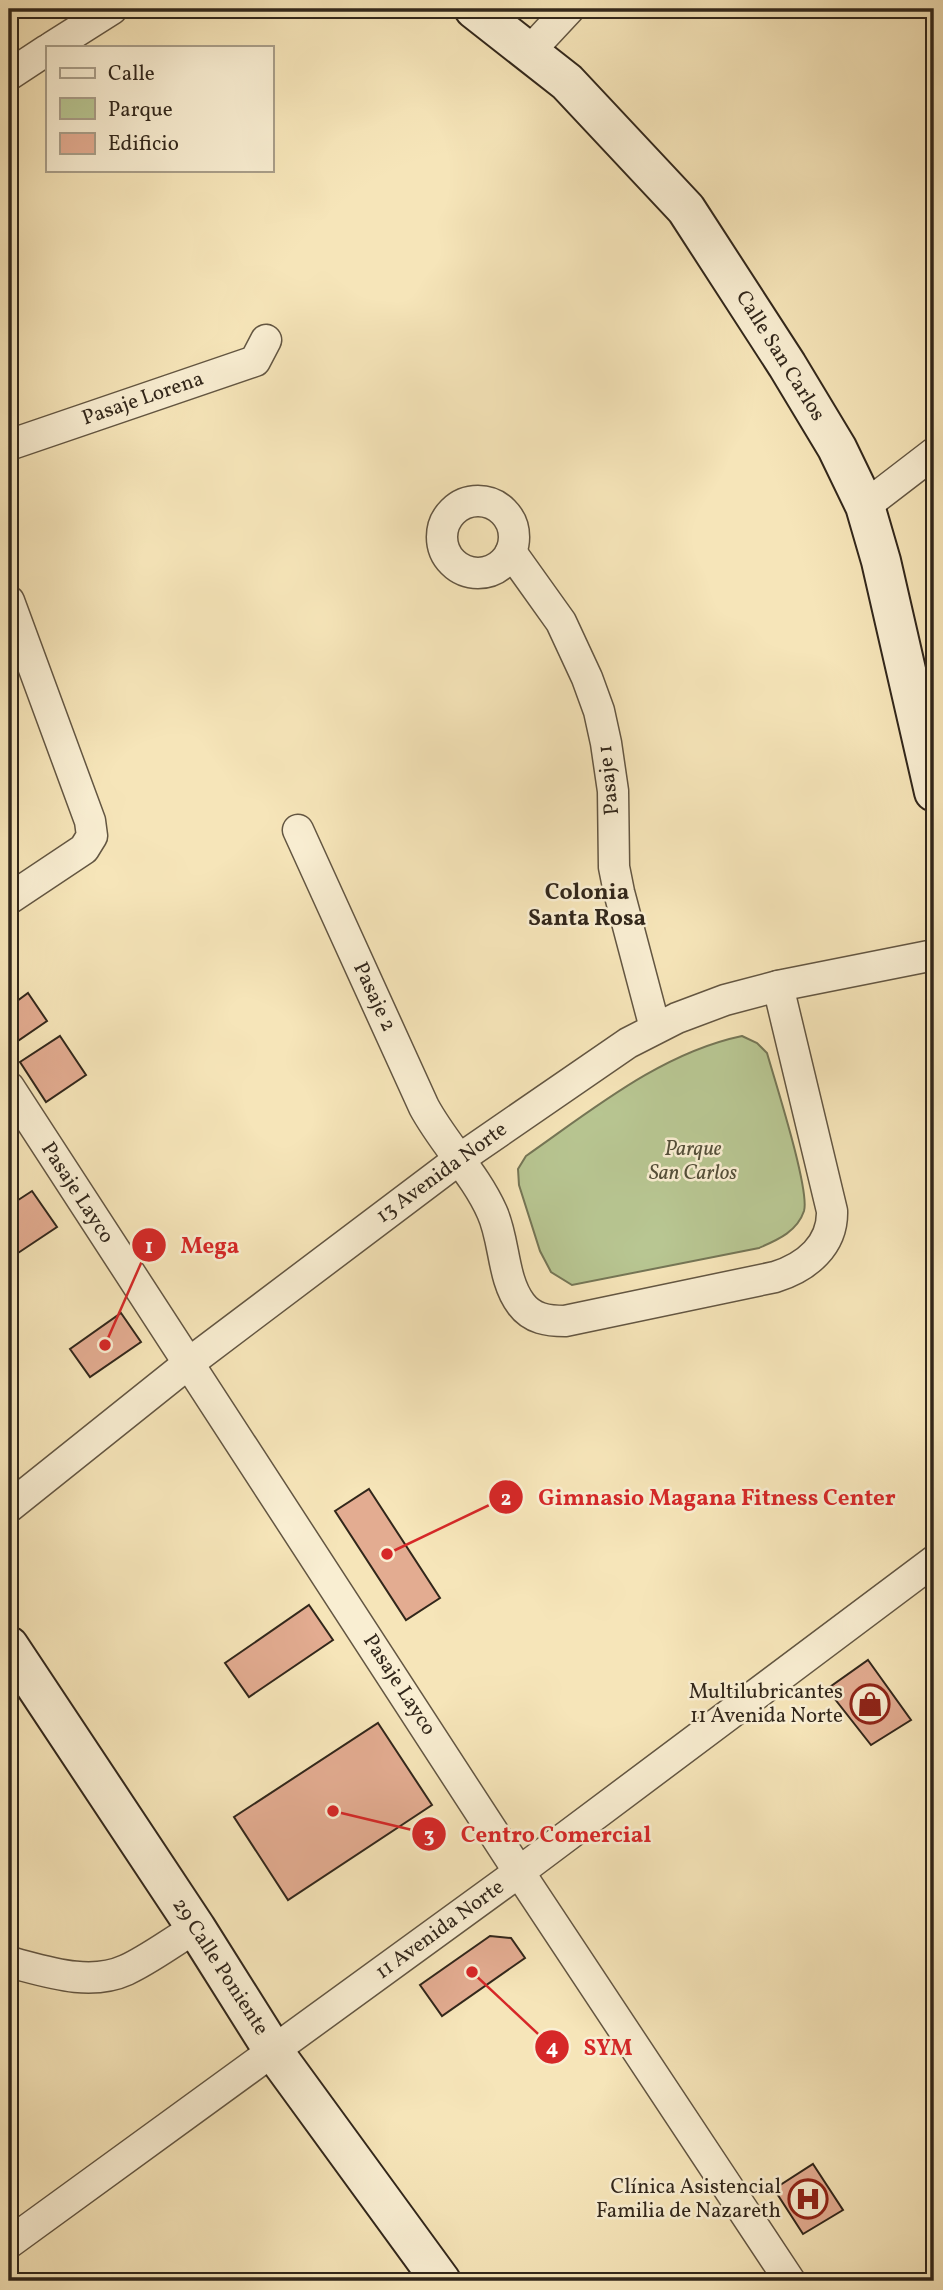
<svg xmlns="http://www.w3.org/2000/svg" width="943" height="2290" font-family="Vollkorn,serif">
<style>
.green{fill:#b8c692;stroke:#757656;stroke-width:2}
.building{fill:#e3ac91;stroke:#32271b;stroke-width:2}
.lines{fill:none;stroke-linecap:round;stroke-linejoin:round}
.street-casing{stroke:#635642;stroke-width:33}
.secondary-casing{stroke:#32271b;stroke-width:42}
.street{stroke:#f9eed2;stroke-width:30}
.secondary{stroke:#f9eed2;stroke-width:38}
.labels{text-anchor:middle;dominant-baseline:central;stroke-width:5;stroke-linejoin:round;paint-order:stroke}
.street-label{font-size:21px;fill:#32271b;stroke:#f9eed2}
.park-label{font-size:21px;font-style:italic;fill:#544f39;stroke:#f9eed2}
.poi-label{font-size:21px;fill:#32271b;stroke:#f9eed2;text-anchor:end}
.neighbourhood-label{font-size:23px;font-weight:bold;fill:#32271b;stroke:#f9eed2}
.leader{fill:none;stroke:#d62828;stroke-width:2.5}
.callout-dot{fill:#d62828;stroke:#f9eed2;stroke-width:2.5}
.mark-label{font-size:21px;text-anchor:middle;font-weight:bold;fill:#fff}
.callout-label{font-size:23px;text-anchor:middle;font-weight:bold;fill:#d62828;stroke:#f9eed2;stroke-width:5;stroke-linejoin:round;paint-order:stroke}
</style>
<rect width="100%" height="100%" fill="#f6e5b9"/>
<filter id="stains"><feTurbulence type="fractalNoise" baseFrequency=".00286" numOctaves="4"/><feColorMatrix values="0 0 0 0 .2 0 0 0 0 .09 0 0 0 0 .02 0 0 0 .5 -.17"/></filter>
<radialGradient id="worn" r=".72"><stop offset=".6" stop-color="#630" stop-opacity="0"/><stop offset="1" stop-color="#630" stop-opacity=".3"/></radialGradient>
<path class="green" d="M 742,1036 L 757,1043 L 767,1053 C 775,1081 810,1190 804,1211 C 797,1232 777,1240 759,1248 L 572,1285 L 551,1272 L 540,1251 L 519,1185 L 518,1169 L 526,1156 C 592,1110 661,1053 742,1036 Z"/>
<g class="building">
<path d="M 28,993 L 47,1021 L 9,1047 L 9,1007 Z"/>
<path d="M 60,1036 L 86,1075 L 46,1102 L 20,1062 Z"/>
<path d="M 32,1191 L 57,1227 L 9,1259 L 9,1206 Z"/>
<path d="M 121,1313 L 141,1342 L 90,1377 L 70,1349 Z"/>
<path d="M 369,1489 L 440,1598 L 406,1620 L 335,1511 Z"/>
<path d="M 309,1605 L 333,1640 L 249,1697 L 225,1663 Z"/>
<path d="M 868,1660 L 911,1720 L 871,1745 L 827,1689 Z"/>
<path d="M 378,1723 L 432,1805 L 288,1900 L 234,1817 Z"/>
<path d="M 490,1936 L 511,1938 L 525,1958 L 442,2016 L 420,1985 Z"/>
<path d="M 813,2164 L 843,2210 L 803,2234 L 774,2189 Z"/>
</g>
<g class="lines">
<g class="street-casing">
<g id="street">
<path d="M 52,47 L 112,9"/>
<path d="M 528,53 L 569,9"/>
<path d="M 9,75 L 47,50"/>
<path d="M 9,445 L 255,361 L 266,340"/>
<circle cx="478" cy="537" r="36"/>
<path d="M 865,506 L 934,453"/>
<path d="M 511,552 L 561,622 L 587,678 L 599,711 L 606,743 L 613,791 L 614,867 L 619,892 L 655,1028"/>
<path d="M 9,601 L 90,821 L 92,836 L 84,849 L 9,899"/>
<path d="M 298,830 L 424,1107 C 444,1144 475,1174 492,1212 C 505,1240 502,1279 521,1304 C 532,1319 548,1321 565,1321 L 775,1277 C 807,1267 833,1245 832,1211 L 778,986"/>
<path d="M 9,1087 L 519,1872 L 790,2281"/>
<path d="M 9,1507 L 189,1363 L 458,1160 L 628,1043 L 677,1018 L 725,1000 L 778,986 L 934,955"/>
<path d="M 9,1962 C 45,1971 89,1987 126,1970 C 150,1959 173,1941 196,1928"/>
<path d="M 9,2243 L 519,1872 L 934,1561"/>
</g>
</g>
<g class="secondary-casing">
<g id="secondary">
<path d="M 474,9 L 567,82 L 686,209 L 787,365 L 837,448 L 865,506 L 881,561 L 934,792"/>
<path d="M 9,1646 L 196,1928 L 274,2052 L 441,2281"/>
</g>
</g>
<use href="#street" class="street"/>
<use href="#secondary" class="secondary"/>
</g>
<defs>
<g id="shop-ring" transform="scale(2.0125)"><circle r="9.5" fill="#f9eed2" stroke="#8f2418" stroke-width="1.5"/><path d="M-5-2.5h2.3a2.7 3.5 0 0 1 5.4 0H5L5.5 6h-11ZM-1.5-2.5h3a1.5 2.3 0 0 0-3 0Z" fill="#8f2418"/></g>
<g id="hospital-ring" transform="scale(2.0125)"><circle r="9.5" fill="#f9eed2" stroke="#8f2418" stroke-width="1.5"/><path d="M-5-5h3v3.5h4V-5h3V5h-3V1.5h-4V5h-3Z" fill="#8f2418"/></g>
</defs>
<g fill-rule="evenodd">
<use href="#shop-ring" x="870" y="1704"/>
<use href="#hospital-ring" x="808" y="2199"/>
</g>
<g class="labels">
<g class="street-label">
<text transform="translate(780 356) rotate(58)">Calle San Carlos</text>
<text transform="translate(143 399) rotate(-19)">Pasaje Lorena</text>
<text transform="translate(609 780) rotate(-96)">Pasaje 1</text>
<text transform="translate(374 997) rotate(65)">Pasaje 2</text>
<text transform="translate(442 1173) rotate(-36)">13 Avenida Norte</text>
<text transform="translate(77 1193) rotate(57)">Pasaje Layco</text>
<text transform="translate(399 1685) rotate(57)">Pasaje Layco</text>
<text transform="translate(440 1930) rotate(-36)">11 Avenida Norte</text>
<text transform="translate(220 1967) rotate(57)">29 Calle Poniente</text>
</g>
<g class="park-label">
<text x="693" y="1149">Parque<tspan x="693" dy="24">San Carlos</tspan></text>
</g>
<g class="poi-label">
<text x="843" y="1692">Multilubricantes<tspan x="843" dy="24">11 Avenida Norte</tspan></text>
<text x="781" y="2187">Clínica Asistencial<tspan x="781" dy="24">Familia de Nazareth</tspan></text>
</g>
<g class="neighbourhood-label">
<text x="587" y="893">Colonia<tspan x="587" dy="26">Santa Rosa</tspan></text>
</g>
</g>
<path class="leader" d="M105 1345L149 1245M387 1554L506 1497M333 1811L429 1834M472 1972L552 2047"/>
<g class="callout-dot">
<circle cx="105" cy="1345" r="7"/>
<circle cx="387" cy="1554" r="7"/>
<circle cx="333" cy="1811" r="7"/>
<circle cx="472" cy="1972" r="7"/>
<circle cx="149" cy="1245" r="18"/>
<circle cx="506" cy="1497" r="18"/>
<circle cx="429" cy="1834" r="18"/>
<circle cx="552" cy="2047" r="18"/>
</g>
<g class="mark-label">
<text x="149" y="1253">1</text>
<text x="506" y="1505">2</text>
<text x="429" y="1842">3</text>
<text x="552" y="2054">4</text>
</g>
<g class="callout-label">
<text x="210" y="1253">Mega</text>
<text x="717" y="1505">Gimnasio Magana Fitness Center</text>
<text x="556" y="1842">Centro Comercial</text>
<text x="608" y="2055">SYM</text>
</g>
<rect width="943" height="2290" fill="none" stroke="#f6e5b9" stroke-width="35"/>
<rect x="10" y="10" width="922" height="2269" fill="none" stroke="#32271b" stroke-width="3.5"/>
<rect x="18" y="18" width="908" height="2255" fill="none" stroke="#32271b" stroke-width="2"/>
<rect x="46" y="46" width="228" height="126" fill="#f9eed2" stroke="#a99e89" stroke-width="2"/>
<rect x="60" y="68" width="35" height="10" fill="#f9eed2" stroke="#a99e89" stroke-width="2"/>
<text x="108" y="80" font-size="21" fill="#32271b">Calle</text>
<rect x="60" y="98" width="35" height="21" fill="#b8c692" stroke="#a99e89" stroke-width="2"/>
<text x="108" y="116" font-size="21" fill="#32271b">Parque</text>
<rect x="60" y="133" width="35" height="21" fill="#e3ac91" stroke="#a99e89" stroke-width="2"/>
<text x="108" y="150" font-size="21" fill="#32271b">Edificio</text>
<rect width="100%" height="100%" filter="url(#stains)"/>
<rect width="100%" height="100%" fill="url(#worn)"/>
</svg>
